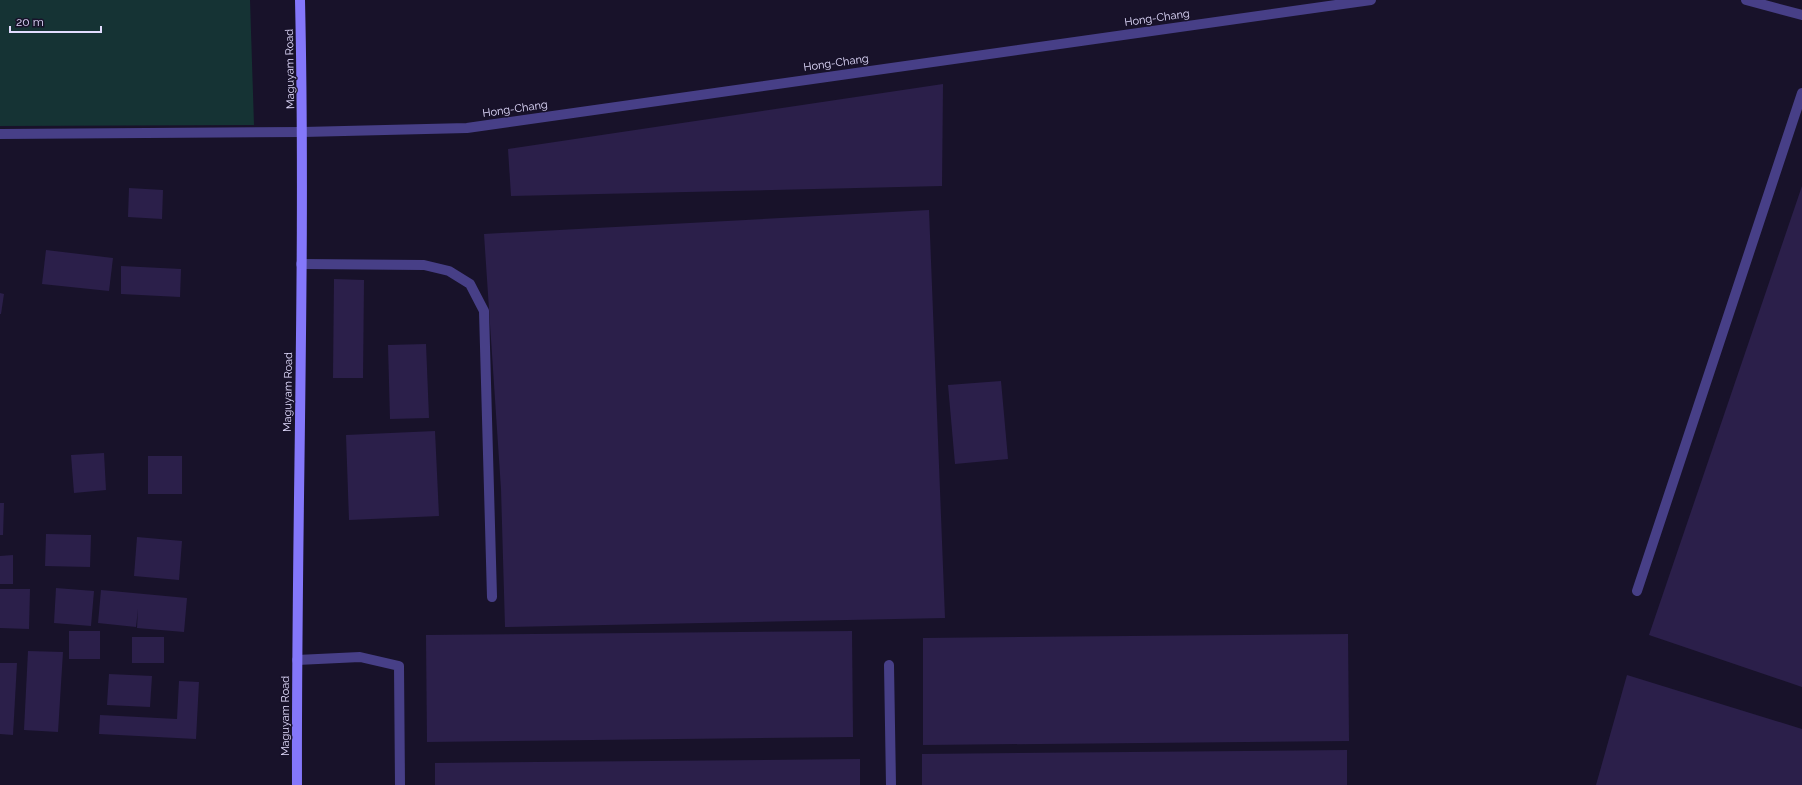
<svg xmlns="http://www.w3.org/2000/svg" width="1802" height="785" font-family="Raleway,sans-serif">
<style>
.green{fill:#153334}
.building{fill:#2b1f4a}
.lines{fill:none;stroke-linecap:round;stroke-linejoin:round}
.lane{stroke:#473f87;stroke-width:10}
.street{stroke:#473f87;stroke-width:10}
.secondary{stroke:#8477fa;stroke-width:10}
.labels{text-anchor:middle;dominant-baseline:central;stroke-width:3;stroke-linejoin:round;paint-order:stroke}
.street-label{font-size:11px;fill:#e2dcfe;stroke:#18122a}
</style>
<rect width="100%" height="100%" fill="#18122a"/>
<path class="green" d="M 0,0 L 250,0 L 254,125 L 0,126 Z"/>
<g class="building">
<path d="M 943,84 L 942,186 L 511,196 L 508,149 Z"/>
<path d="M 1802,186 L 1802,687 L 1649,635 Z"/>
<path d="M 129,188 L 163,190 L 162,219 L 128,217 Z"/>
<path d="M 929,210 L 945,618 L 505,627 L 501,489 L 484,234 Z"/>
<path d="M 46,250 L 113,258 L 109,291 L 42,284 Z"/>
<path d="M 121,266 L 181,269 L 180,297 L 121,294 Z"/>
<path d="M 334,279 L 364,280 L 363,378 L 333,378 Z"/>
<path d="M 0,293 L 4,294 L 1,314 L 0,314 Z"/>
<path d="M 426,344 L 429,418 L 390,419 L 388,345 Z"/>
<path d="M 1001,381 L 1008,459 L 955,464 L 948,385 Z"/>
<path d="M 435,431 L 439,516 L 349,520 L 346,435 Z"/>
<path d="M 104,453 L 106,490 L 74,493 L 71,455 Z"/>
<rect x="148" y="456" width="34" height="38"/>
<path d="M 0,503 L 4,503 L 3,535 L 0,535 Z"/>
<path d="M 46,534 L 91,535 L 90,567 L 45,566 Z"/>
<path d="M 137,537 L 182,541 L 179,580 L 134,576 Z"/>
<path d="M 13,555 L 13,584 L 0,584 L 0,556 Z"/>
<path d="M 56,588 L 94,591 L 91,626 L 54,623 Z"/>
<path d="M 0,589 L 30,589 L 29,629 L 0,628 Z"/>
<path d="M 101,590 L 187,598 L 184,632 L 137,628 L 138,609 L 136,627 L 98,623 Z"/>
<rect x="69" y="631" width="31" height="28"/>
<path d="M 852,631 L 853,737 L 427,742 L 426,635 Z"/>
<path d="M 1348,634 L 1349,741 L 923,745 L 923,638 Z"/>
<rect x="132" y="637" width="32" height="26"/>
<path d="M 28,651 L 63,652 L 58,732 L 24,730 Z"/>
<path d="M 0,663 L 17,663 L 13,735 L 0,734 Z"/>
<path d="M 109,674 L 152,676 L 150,707 L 107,705 Z"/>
<path d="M 1627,675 L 1802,729 L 1802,785 L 1596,785 Z"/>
<path d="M 179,681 L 199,682 L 196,739 L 99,734 L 100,715 L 177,719 Z"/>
<path d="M 1347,750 L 1347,785 L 922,785 L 922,754 Z"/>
<path d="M 860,759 L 860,785 L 435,785 L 435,763 Z"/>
</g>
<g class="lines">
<g class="lane">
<path d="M 1746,0 L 1802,15"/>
<path d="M 303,132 L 467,128 L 1371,0"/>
<path d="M 301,264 L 424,265 L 449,271 L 470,284 L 484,311 L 492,597"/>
<path d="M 1637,591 L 1802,93"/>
<path d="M 297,660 L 360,657 L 399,666 L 400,785"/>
<path d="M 889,665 L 891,785"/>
</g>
<path class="street" d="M 0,134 L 303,132"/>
<path class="secondary" d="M 297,785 C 296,523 306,262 300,0"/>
</g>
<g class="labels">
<g class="street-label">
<text transform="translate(1157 18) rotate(-8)">Hong-Chang</text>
<text transform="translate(836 63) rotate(-8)">Hong-Chang</text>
<text transform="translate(290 69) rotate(-91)">Maguyam Road</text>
<text transform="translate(515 109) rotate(-8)">Hong-Chang</text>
<text transform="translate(288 392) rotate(-89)">Maguyam Road</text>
<text transform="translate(285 716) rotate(-90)">Maguyam Road</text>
</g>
</g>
<path d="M10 26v6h91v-6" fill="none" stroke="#e2dcfe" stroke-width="2"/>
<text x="16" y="26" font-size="12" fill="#e2dcfe" stroke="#18122a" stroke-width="3" paint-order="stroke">20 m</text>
</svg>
